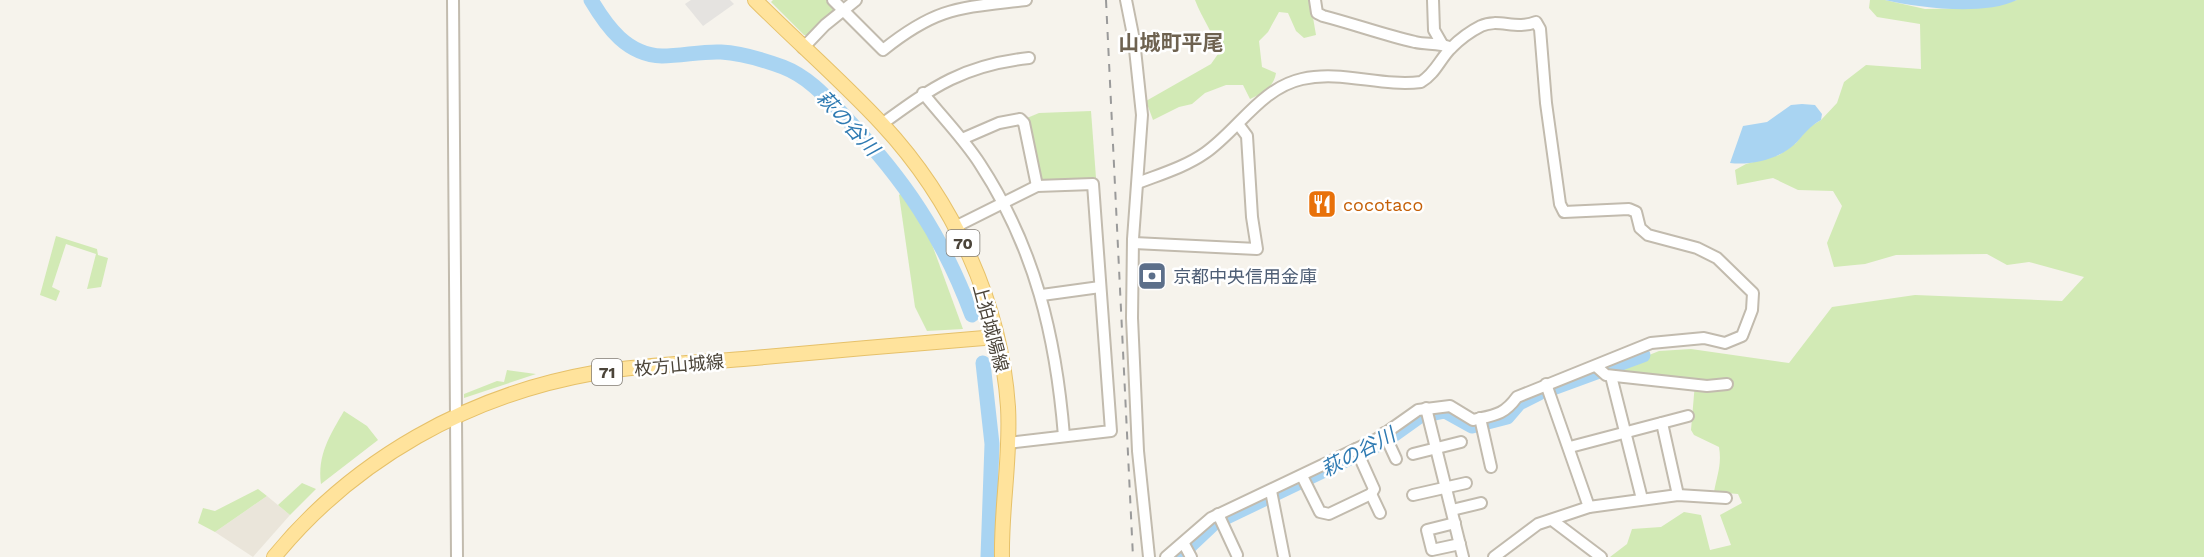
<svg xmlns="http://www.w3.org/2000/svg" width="2204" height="557" font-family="'Work Sans','Noto Sans JP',sans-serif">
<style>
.residential{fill:#eae5da}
.green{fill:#d2eab5}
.parking{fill:#e5e3e0}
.water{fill:#a9d4f2}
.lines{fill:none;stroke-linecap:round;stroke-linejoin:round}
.river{stroke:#a9d4f2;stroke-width:15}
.minor-casing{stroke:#c2bbae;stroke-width:14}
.major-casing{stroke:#e6c16a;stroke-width:16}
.minor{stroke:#fff;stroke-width:10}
.major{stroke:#ffe39c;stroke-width:14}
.rail{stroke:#9a9a9a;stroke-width:2;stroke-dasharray:8 8;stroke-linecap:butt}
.labels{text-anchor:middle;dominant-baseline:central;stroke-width:5;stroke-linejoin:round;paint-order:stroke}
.shield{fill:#fff;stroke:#817c74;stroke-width:1.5}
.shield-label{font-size:16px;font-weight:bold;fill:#4b4439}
.food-label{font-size:18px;fill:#c56008;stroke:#fff;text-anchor:start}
.service-label{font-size:18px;fill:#4e5e75;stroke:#fff;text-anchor:start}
.street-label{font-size:18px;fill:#4b4439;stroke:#fff}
.water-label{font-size:20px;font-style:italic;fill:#2e7ab2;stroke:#fff}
.quarter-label{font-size:21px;font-weight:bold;fill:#6e6250;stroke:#fff}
</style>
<rect width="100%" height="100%" fill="#f6f3ec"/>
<path class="residential" d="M 267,496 L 290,515 L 253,557 L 215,532 Z"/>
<g class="green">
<path d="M 773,0 L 828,0 L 833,5 L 833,10 L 810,35 L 804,35 L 771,2 Z"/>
<path d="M 1195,0 L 1310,0 L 1316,35 L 1304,38 L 1296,31 L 1288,13 L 1279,12 L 1268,32 L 1259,41 L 1262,67 L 1276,73 C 1274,87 1262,94 1250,99 L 1243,85 L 1226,85 L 1205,93 L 1192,104 L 1179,107 L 1153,120 L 1146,101 L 1211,64 L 1218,54 C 1215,34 1202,19 1195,0 Z"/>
<path d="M 1870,0 L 1885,0 L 1925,9 L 1983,8 L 2017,0 L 2204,0 L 2204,557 L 1610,557 L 1627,544 L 1632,529 L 1661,527 L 1684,512 L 1701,515 L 1710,550 L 1731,545 L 1720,515 L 1742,503 L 1738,494 L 1714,492 C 1717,475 1722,465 1719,447 L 1694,435 L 1691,430 L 1695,383 L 1619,373 L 1617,368 L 1659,351 L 1691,349 L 1789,363 L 1832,307 L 1915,295 L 2062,301 L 2084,277 L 2029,262 L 2007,265 L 1987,254 L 1896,255 L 1865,264 L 1834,267 L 1827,243 L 1842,206 L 1833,191 L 1798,190 L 1773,178 L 1737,185 L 1735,170 L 1746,164 L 1779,155 L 1796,143 L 1808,128 L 1821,120 L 1837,103 L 1844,82 L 1866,65 L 1921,69 L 1920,24 L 1877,17 L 1869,8 Z"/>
<path d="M 1091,111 L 1096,178 L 1045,182 L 1040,178 L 1027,118 L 1039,113 Z"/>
<path d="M 904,191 L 930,239 L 963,329 L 927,331 L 915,307 L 899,195 Z"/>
<path d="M 56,236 L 97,249 L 98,255 L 108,258 L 101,287 L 87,289 L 96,254 L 66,244 L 52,287 L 60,291 L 56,301 L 40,295 Z"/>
<path d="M 507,370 L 536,374 L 464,398 L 464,394 L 497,381 L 504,382 Z"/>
<path d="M 344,411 L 367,426 L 378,440 L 321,484 C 317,455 330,435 344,411 Z"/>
<path d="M 302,483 L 316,489 L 290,515 L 278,505 Z"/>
<path d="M 258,489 L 267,496 L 215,532 L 198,523 L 203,508 L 215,511 Z"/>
</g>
<path class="parking" d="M 691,0 L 730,0 L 734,4 L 703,26 L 685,4 Z"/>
<g class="water">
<path d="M 1885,0 L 2017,0 C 1984,16 1920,8 1885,0 Z"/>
<path d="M 1802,104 L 1815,105 L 1822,114 L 1821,120 C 1810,126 1805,133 1797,142 C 1782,158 1752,166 1730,163 L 1743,126 L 1767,122 L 1791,105 Z"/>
</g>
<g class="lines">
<g class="river">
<path d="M 591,0 C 607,27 627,55 662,56 C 682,56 702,51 721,52 C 742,53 764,60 783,67 C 809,77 827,98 846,118 C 904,179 942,235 972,315"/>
<path d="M 983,363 L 992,444 L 988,557"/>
<path d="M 1553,388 L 1643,355"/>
<path d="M 1178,557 L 1214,523 L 1385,441 L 1420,416 L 1445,411 L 1472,426 L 1507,417 L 1519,403 L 1539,393"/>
</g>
<g class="minor-casing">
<g id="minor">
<path d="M 453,0 L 457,557"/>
<path d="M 833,0 L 883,50 C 938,6 960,8 1026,0"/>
<path d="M 1126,0 L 1134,40 L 1142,115 L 1133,239 L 1132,318 L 1138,451 L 1149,557"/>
<path d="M 1315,0 L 1317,13 L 1323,16 C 1354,24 1384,35 1415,42 C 1427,45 1440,42 1451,48"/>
<path d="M 1433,0 L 1434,30 L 1442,44"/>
<path d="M 803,48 L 825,25 L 856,0"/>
<path d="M 923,93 C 942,117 964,139 980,164 C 1035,248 1056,337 1064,436"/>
<path d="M 882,124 C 934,86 964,65 1029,58"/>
<path d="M 962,139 L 999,123 L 1020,119 L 1024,123 L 1037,186"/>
<path d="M 1138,183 C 1161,174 1185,167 1205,153 C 1238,130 1261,88 1302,79 C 1342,70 1381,87 1421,82 C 1435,74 1440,59 1451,48 C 1459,40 1471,31 1481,26 C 1498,18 1516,30 1536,22 L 1540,29 L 1546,103 L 1560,204 L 1564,212 L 1629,209 L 1636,212 L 1640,228 L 1648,235 L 1697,248 L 1717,258 L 1753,293 L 1752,310 L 1742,336 L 1725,343 L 1704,338 L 1651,343 L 1517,397 C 1504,415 1495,415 1473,420 L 1450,406 L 1418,410 L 1377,439 L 1211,518 L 1166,557"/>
<path d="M 955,227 L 1037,186 L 1093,184 L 1111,431 L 1008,443"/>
<path d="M 1134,243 L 1257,249 L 1252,217 L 1247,136 L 1238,124"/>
<path d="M 1042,295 L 1100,287"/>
<path d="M 1597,367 L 1606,375 L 1707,386 L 1727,384"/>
<path d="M 1611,376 L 1642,499"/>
<path d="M 1546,384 L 1589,507"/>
<path d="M 1426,408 L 1463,557"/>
<path d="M 1480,418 L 1491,467"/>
<path d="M 1662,423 L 1678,495"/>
<path d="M 1384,433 L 1396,459"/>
<path d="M 1570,447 L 1688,416"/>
<path d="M 1413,454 L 1461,442"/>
<path d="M 1302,476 L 1320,512 L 1329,514 L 1371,494 L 1374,489 L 1356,449"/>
<path d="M 1271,491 L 1284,557"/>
<path d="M 1371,494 L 1380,513"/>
<path d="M 1413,495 L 1466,483"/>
<path d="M 1452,510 L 1481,503"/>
<path d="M 1218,514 L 1237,555"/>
<path d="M 1552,520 L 1601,557"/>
<path d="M 1455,523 L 1427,530 L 1432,550 L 1460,544"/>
<path d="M 1184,544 L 1191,557"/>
<path d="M 1494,557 L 1538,524 L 1589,507 L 1678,495 L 1726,498"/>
</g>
</g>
<g class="major-casing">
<g id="major">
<path d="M 755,0 C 797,42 842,81 882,124 C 953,200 1001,303 1008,407 C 1011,457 1001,507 1002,557"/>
<path d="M 274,557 C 354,459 469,395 594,373 C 643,365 694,363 743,359 C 827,351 912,344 996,337"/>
</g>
</g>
<use href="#minor" class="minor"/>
<use href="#major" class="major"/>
<path class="rail" d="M 1106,0 L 1133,557"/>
</g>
<defs>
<g id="restaurant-square" transform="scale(1.5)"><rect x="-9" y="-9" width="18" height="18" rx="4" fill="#e8710a" stroke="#fff"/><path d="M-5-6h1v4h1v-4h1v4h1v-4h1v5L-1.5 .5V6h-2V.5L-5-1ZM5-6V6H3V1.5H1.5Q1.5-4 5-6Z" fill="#fff"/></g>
<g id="bank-square" transform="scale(1.5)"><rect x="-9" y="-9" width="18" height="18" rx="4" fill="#5c6f8a" stroke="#fff"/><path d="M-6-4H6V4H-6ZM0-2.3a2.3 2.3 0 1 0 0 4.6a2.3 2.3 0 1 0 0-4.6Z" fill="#fff"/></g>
</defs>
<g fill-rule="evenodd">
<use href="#restaurant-square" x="1322" y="204"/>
<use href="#bank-square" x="1152" y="276"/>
</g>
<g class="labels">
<g class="shield">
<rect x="946.5" y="230" width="33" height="26" rx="4.5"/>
<rect x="592" y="359" width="30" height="26" rx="4.5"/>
</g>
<g class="shield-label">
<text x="963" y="243">70</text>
<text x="607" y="372">71</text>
</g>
<g class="food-label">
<text x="1343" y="204">cocotaco</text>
</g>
<g class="service-label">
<text x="1173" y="276">京都中央信用金庫</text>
</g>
<g class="street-label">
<text transform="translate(991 328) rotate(75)">上狛城陽線</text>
<text transform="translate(679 365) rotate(-5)">枚方山城線</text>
</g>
<g class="water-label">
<text transform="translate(848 123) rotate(47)">萩の谷川</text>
<text transform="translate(1358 452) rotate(-28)">萩の谷川</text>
</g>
<g class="quarter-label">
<text x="1171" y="42">山城町平尾</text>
</g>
</g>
</svg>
